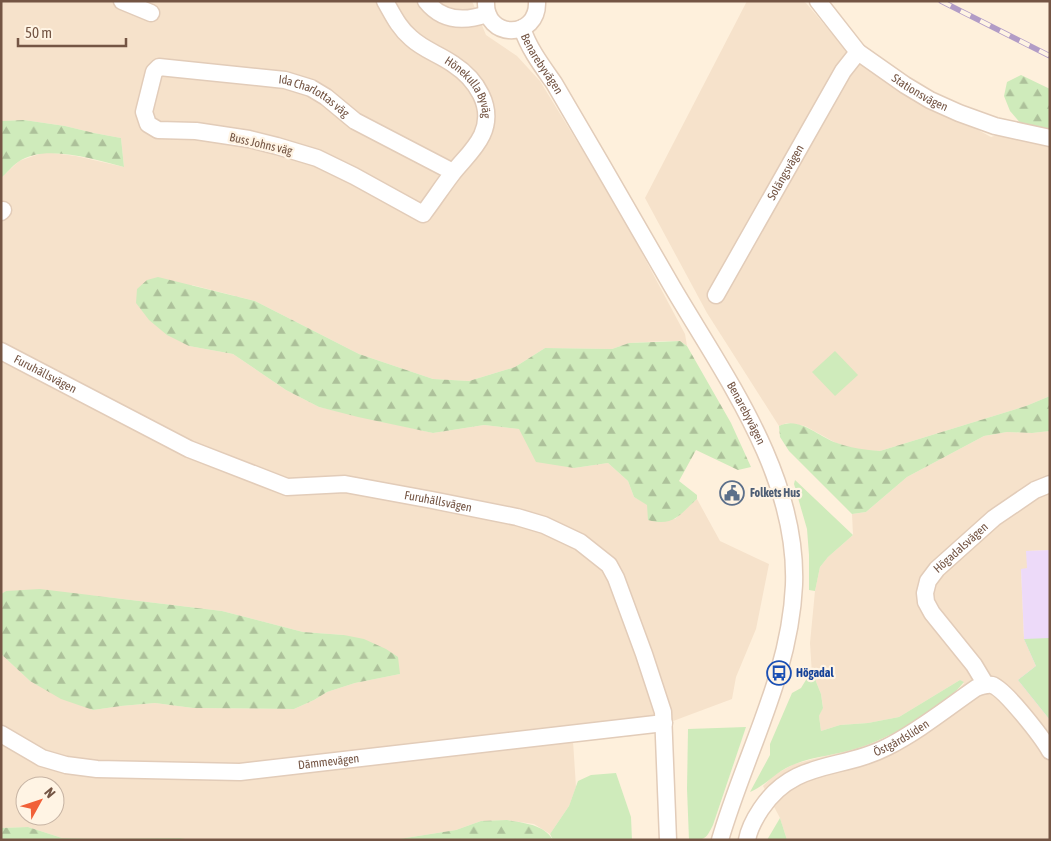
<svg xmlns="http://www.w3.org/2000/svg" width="1051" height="841" font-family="'Asap Condensed',sans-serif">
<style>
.residential{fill:#f6e2cb;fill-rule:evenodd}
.education{fill:#eddaf9}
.green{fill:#cfebbb}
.forest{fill:url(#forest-firs)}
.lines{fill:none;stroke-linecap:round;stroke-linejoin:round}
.minor-casing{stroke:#e2ccb9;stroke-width:19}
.minor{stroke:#fff;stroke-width:16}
.rail-casing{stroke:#b29cc6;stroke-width:5.5}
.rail{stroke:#fff4e4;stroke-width:4;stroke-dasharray:11;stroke-linecap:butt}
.labels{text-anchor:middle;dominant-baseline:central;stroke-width:4.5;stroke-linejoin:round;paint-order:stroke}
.street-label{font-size:12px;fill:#745544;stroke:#fff4e4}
.service-label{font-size:12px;font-weight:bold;fill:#4e5e75;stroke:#fff4e4;text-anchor:start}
.transit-label{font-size:12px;font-weight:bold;fill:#164399;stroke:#fff4e4;text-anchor:start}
</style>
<defs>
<pattern id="forest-firs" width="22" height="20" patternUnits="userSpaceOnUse" patternTransform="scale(1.25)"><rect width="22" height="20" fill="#cfebbb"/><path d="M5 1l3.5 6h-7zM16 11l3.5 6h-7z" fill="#adc19a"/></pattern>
</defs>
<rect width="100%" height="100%" fill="#fef0dc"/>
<g class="residential">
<path d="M 1,1 L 472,1 L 486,35 L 517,56 L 540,81 L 619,210 L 685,334 L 687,346 L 680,341 L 664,341 L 629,343 L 612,349 L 545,348 L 515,367 L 469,381 L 433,379 L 359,354 L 255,301 L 192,285 L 189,346 L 233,354 L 286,390 L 319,407 L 433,433 L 484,425 L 520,429 L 574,468 L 608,463 L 628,481 L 634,497 L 675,519 L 697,499 L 720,541 L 769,564 L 756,629 L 736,677 L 732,699 L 633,736 L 573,741 L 576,787 L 569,806 L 550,834 L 534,824 L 507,820 L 481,821 L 456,830 L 393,840 L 97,839 L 62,838 L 28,827 L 1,828 L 1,654 L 30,681 L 93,710 L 121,706 L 155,703 L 193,708 L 294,709 L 314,700 L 327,692 L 355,683 L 400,674 L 344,635 L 303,632 L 222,611 L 98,596 L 6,591 L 1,594 L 1,178 L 19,161 L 45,152 L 76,156 L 124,167 L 121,138 L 94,133 L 65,126 L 24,120 L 1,121 ZM 25,786 L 55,786 L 55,816 L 25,816 Z"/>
<path d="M 747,1 L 802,1 L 806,3 L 846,50 L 868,70 L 991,137 L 1023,126 L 1050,133 L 1050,396 L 1026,406 L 880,451 L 859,450 L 836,443 L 805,426 L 787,423 L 779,426 L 707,313 L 645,198 Z"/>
<path d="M 1050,431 L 1050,550 L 1027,551 L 1027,569 L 1021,569 L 1024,639 L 1036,666 L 1018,680 L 1050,720 L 1050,840 L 787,840 L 780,818 L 763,786 L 774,775 L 794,764 L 857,748 L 885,738 L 936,707 L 958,690 L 964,683 L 960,680 L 899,717 L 868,723 L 840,725 L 821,731 L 819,716 L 823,707 L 821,694 L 815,679 L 812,675 L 810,643 L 815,591 L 820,567 L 828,557 L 853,535 L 852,514 L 866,512 L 907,477 L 984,436 L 1007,432 L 1032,433 Z"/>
</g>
<path class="education" d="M 1050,550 L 1050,720 L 1018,680 L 1036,666 L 1024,639 L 1021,569 L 1027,568 L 1026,551 Z"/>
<g class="green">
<path d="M 835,351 L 858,375 L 835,396 L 812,372 Z"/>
<path d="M 795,480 L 853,535 L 828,557 L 820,567 L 815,591 L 809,590 L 809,555 L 807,529 L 794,484 Z"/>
<path d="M 1050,638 L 1050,720 L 1018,680 L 1036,666 L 1024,639 Z"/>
<path d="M 809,675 L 812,675 L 815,679 L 821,694 L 823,708 L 819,716 L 821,731 L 840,725 L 868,723 L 899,717 L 960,680 L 964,682 C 943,709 890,738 858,748 C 837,755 815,756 795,764 C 777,770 767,785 750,792 L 770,755 L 770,744 L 792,693 L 801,688 Z"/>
<path d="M 746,727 L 713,825 C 706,839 705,840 689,840 L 687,789 L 688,729 Z"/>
<path d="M 616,773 L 631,817 L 632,840 L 553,840 L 550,834 L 569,806 L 578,781 L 591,775 Z"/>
<path d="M 780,818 L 787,840 L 767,840 Z"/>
</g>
<g class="forest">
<path d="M 1021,75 L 1050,89 L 1050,133 L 1023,126 L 1010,111 L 1004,96 L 1007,82 Z"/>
<path d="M 24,120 L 65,126 L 94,133 L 121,138 L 124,167 C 95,160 45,143 18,162 C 12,166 7,173 1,178 L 1,121 Z"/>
<path d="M 158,277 L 255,301 L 359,354 L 433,379 L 469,381 L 515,367 L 545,348 L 612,349 L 629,343 L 680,341 L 687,346 L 731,423 L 751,467 L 738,470 L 696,450 L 679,481 L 697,495 L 697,499 C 679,515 674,527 648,520 L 647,505 L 634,497 L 628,481 L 608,463 L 574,468 L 536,462 L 519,429 L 484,425 L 433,433 L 358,417 L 319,407 L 286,390 L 233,354 L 189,346 L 167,335 L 149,320 L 136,303 L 137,289 L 147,280 Z"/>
<path d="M 1050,396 L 1050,431 L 1032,433 L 1007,432 L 984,436 L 907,477 L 866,512 L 852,514 L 789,451 L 780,437 L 779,426 C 800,416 818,437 837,443 C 851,448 865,450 880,451 L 1026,406 Z"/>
<path d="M 40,589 L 222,611 L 303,632 L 344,635 L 364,639 L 386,649 L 398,657 L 400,674 L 355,683 L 327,692 L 314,700 L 294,709 L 193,708 L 155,703 L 121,706 L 93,710 L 61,699 L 30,681 L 1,654 L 1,594 L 6,591 Z"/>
<path d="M 507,820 C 523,823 544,824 553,840 L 393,840 L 456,830 L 481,821 Z"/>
<path d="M 28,827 L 62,838 L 97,839 L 180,838 L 191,840 L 1,840 L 1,828 Z"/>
</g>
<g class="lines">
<g class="minor-casing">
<g id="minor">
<path d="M 122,1 L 151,13"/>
<path id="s1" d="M 385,1 C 393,15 399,28 411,38 C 424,50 439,54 453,64 C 476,79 495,107 482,135 C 475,150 462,161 452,174 C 442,187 433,201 423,214 L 354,176 L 317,158 L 277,146 L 249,139 L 196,131 L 158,130 L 148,124 L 144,112 L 154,72 L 159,67 L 285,80 L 311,88 L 326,97 L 355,121 L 453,172"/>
<path d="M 426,1 C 442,21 464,22 487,14"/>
<path d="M 486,1 C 484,40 539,40 537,1"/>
<path id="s2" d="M 818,1 L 858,52 L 905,85 L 930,100 L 959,113 L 995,126 L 1050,138"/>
<path id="s3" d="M 522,28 C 529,49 542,66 554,83 C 594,151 634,220 673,288 C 726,378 798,476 794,585 C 790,676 745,754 720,840"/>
<path d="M 1,212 L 3,210"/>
<path id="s4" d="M 716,295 L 843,71 L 858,52"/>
<path id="s5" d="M 1,351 L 189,449 L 287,487 L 345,484 L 432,500 L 517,517 L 544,525 L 580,542 L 609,565 L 616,578 L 644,654 L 663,712 L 668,840"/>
<path id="s6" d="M 986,685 L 974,665 L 932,613 L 926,602 L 925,593 L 928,581 L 937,569 L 994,518 L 1035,490 L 1050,484"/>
<path id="s7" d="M 1,734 L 42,758 L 66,765 L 97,769 L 240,772 L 664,723"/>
<path id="s8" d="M 747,840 C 749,829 755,818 761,809 C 794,759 841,771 887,747 C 919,731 947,708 976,688 C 981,686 986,684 992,685 C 1005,689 1042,737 1050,751"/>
</g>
</g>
<use href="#minor" class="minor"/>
<g class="rail-casing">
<path id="rail" d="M 941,1 L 1050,56"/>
</g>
<use href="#rail" class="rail"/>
</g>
<defs>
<g id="civic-ring" transform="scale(1.25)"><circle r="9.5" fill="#fff4e4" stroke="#5c6f8a" stroke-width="1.5"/><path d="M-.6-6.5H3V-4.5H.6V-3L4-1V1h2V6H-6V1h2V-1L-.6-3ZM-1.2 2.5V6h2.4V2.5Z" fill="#5c6f8a"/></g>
<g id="bus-ring" transform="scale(1.25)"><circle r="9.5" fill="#fff4e4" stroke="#1a4fb4" stroke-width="1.5"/><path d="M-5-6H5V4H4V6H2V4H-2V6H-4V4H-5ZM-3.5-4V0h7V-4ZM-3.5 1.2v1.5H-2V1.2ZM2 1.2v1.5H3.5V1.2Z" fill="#1a4fb4"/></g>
</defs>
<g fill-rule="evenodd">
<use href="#civic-ring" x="732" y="493"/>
<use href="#bus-ring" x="779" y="673"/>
</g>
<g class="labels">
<g class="street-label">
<text stroke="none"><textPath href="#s3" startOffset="41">Benarebyvägen</textPath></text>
<text stroke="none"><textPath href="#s1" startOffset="124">Hönekulla Byväg</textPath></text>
<text stroke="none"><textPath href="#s2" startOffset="139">Stationsvägen</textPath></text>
<text stroke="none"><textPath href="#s1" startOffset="792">Ida Charlottas väg</textPath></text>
<text transform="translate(261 144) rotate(13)">Buss Johns väg</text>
<text stroke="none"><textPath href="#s4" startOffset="141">Solängsvägen</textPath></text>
<text stroke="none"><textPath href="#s5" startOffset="50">Furuhällsvägen</textPath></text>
<text stroke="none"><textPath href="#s3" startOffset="446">Benarebyvägen</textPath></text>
<text stroke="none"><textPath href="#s5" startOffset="470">Furuhällsvägen</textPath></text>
<text stroke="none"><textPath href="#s6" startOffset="171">Högadalsvägen</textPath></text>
<text stroke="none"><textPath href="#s8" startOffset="195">Östgårdsliden</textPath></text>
<text stroke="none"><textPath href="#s7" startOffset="336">Dämmevägen</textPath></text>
</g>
<g class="service-label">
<text x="750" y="493">Folkets Hus</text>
</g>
<g class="transit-label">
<text x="796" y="673">Högadal</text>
</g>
</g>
<rect width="1051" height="841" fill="none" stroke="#745544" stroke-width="5"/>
<g transform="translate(40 801) rotate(50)"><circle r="24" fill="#fff4e4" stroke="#c7b4a4"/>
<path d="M0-4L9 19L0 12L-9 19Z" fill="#f16038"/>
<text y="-8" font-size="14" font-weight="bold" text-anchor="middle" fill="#745544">N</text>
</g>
<path d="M18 38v8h108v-8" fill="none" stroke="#745544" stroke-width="2.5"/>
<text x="25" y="38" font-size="15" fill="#745544" stroke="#fff4e4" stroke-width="4" paint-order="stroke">50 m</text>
</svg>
